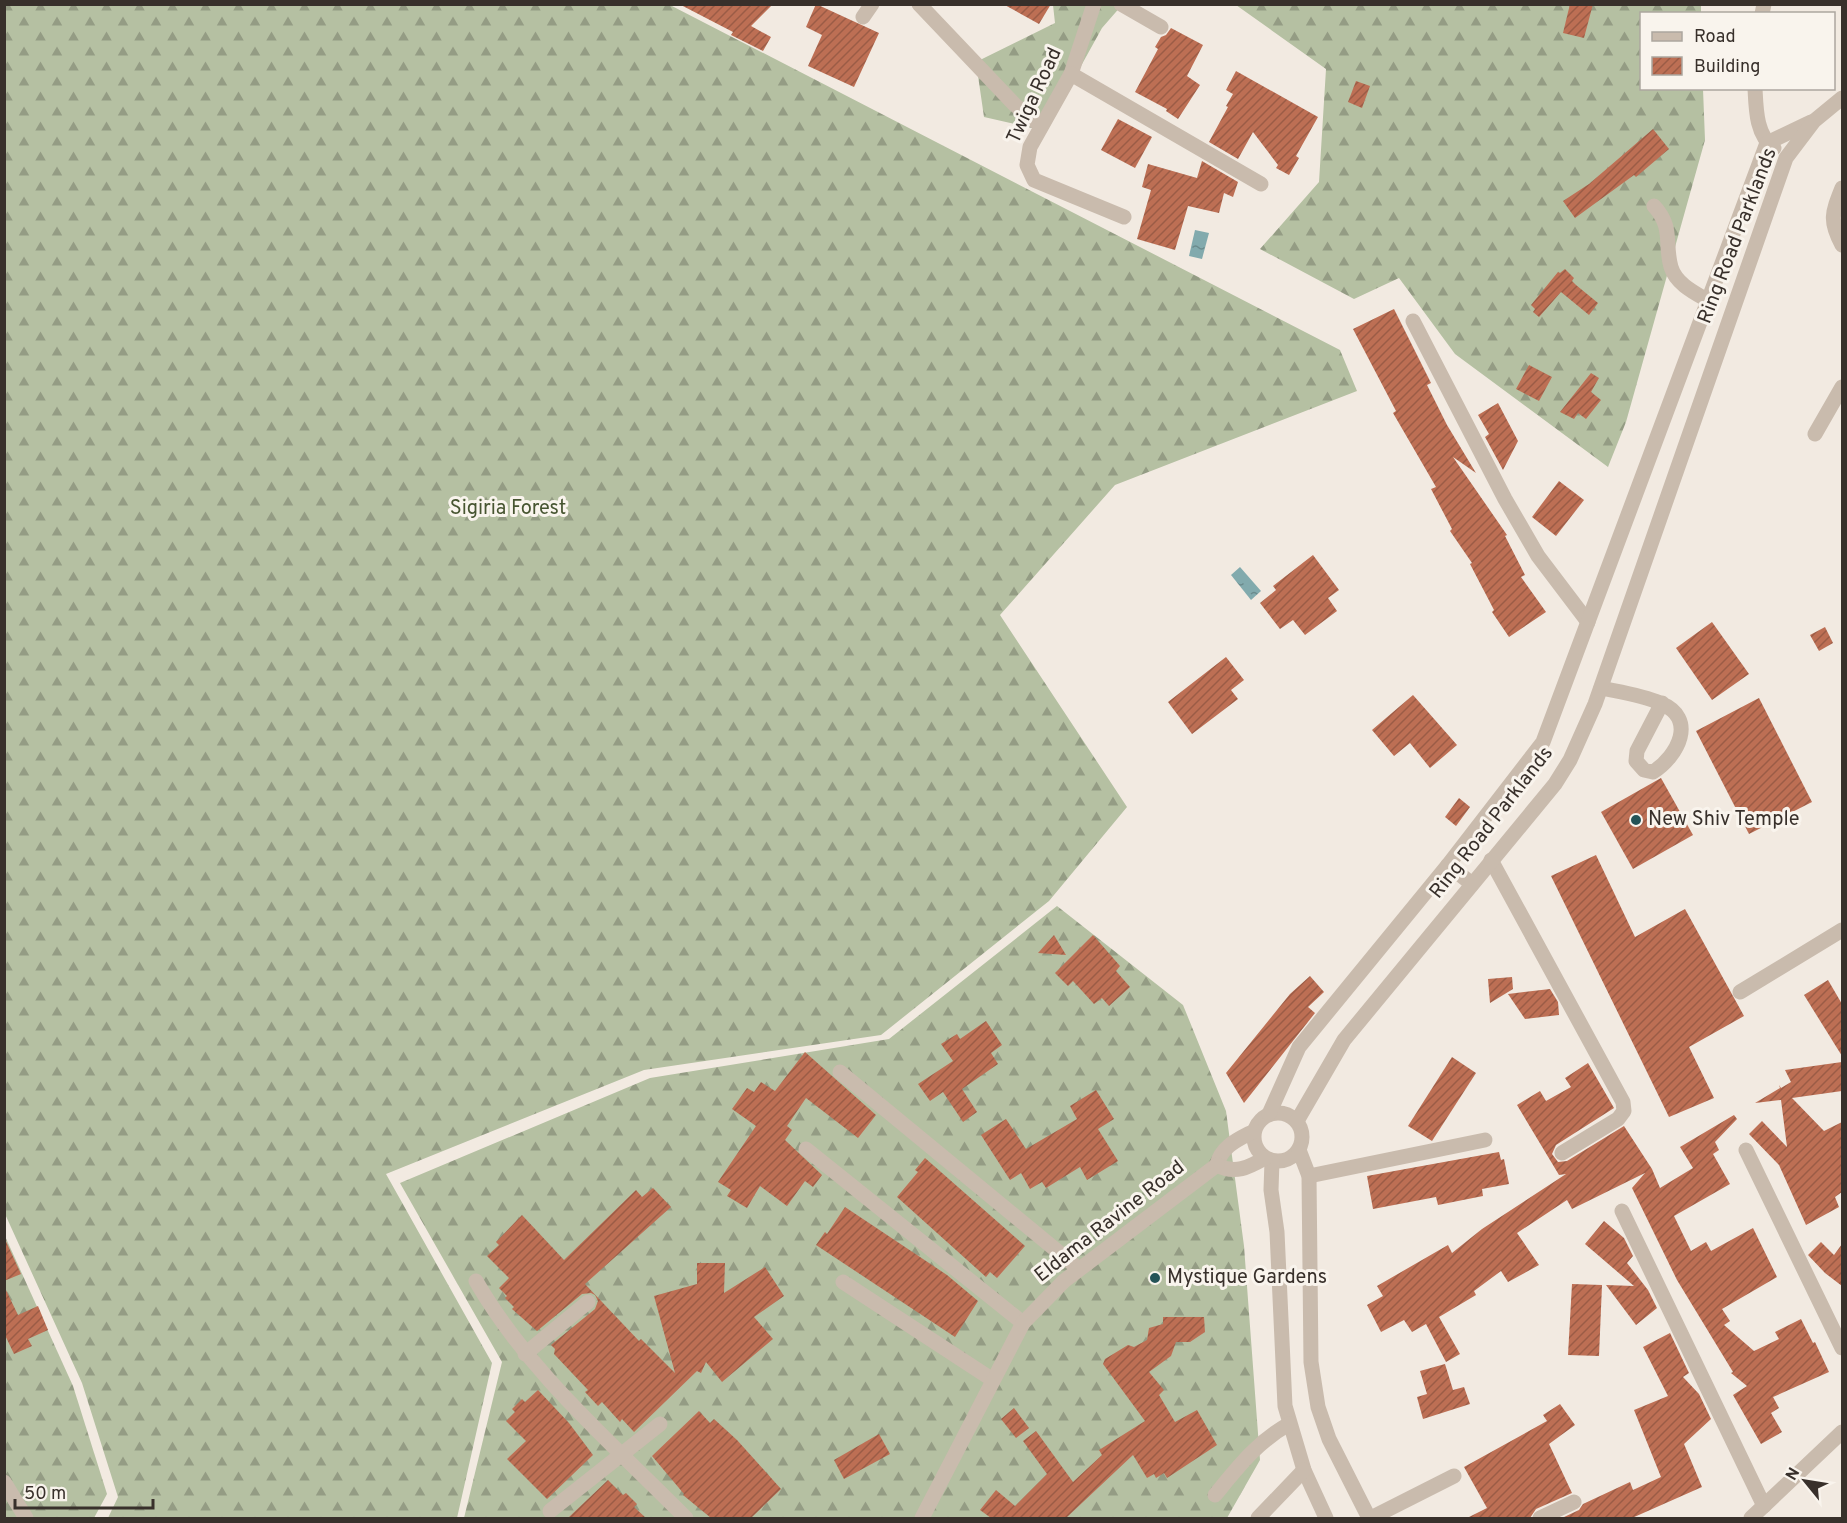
<svg xmlns="http://www.w3.org/2000/svg" width="1847" height="1523" font-family="Overpass,sans-serif">
<style>
.forest{fill:url(#forest-firs)}
.water{fill:url(#water-ripples)}
.building{fill:url(#building-hatch)}
.lines{fill:none;stroke-linecap:round;stroke-linejoin:round}
.minor{stroke:#c9bbad;stroke-width:15}
.poi-dot{fill:#245357;stroke:#f9f4ed;stroke-width:2}
.labels{text-anchor:middle;dominant-baseline:central;stroke-width:6;stroke-linejoin:round;paint-order:stroke}
.street-label{font-size:20px;fill:#38302b;stroke:#f9f4ed}
.park-label{font-size:20px;fill:#475531;stroke:#f9f4ed}
.poi-label{font-size:20px;fill:#38302b;stroke:#f9f4ed;text-anchor:start}
</style>
<defs>
<pattern id="forest-firs" width="22" height="20" patternUnits="userSpaceOnUse" patternTransform="scale(1.5)"><rect width="22" height="20" fill="#b5c0a2"/><path d="M5 1l3.5 6h-7zM16 11l3.5 6h-7z" fill="#949c84"/></pattern>
<pattern id="water-ripples" width="26" height="14" patternUnits="userSpaceOnUse" patternTransform="scale(1.5)"><rect width="26" height="14" fill="#82aaad"/><path d="M2 4q2-2 4 0t4 0M15 11q2-2 4 0t4 0" fill="none" stroke="#6b8b8d"/></pattern>
<pattern id="building-hatch" width="6" height="6" patternUnits="userSpaceOnUse" patternTransform="scale(1.5)"><rect width="6" height="6" fill="#bd6f54"/><path d="M-1 1l2-2M0 6l6-6M5 7l2-2" fill="none" stroke="#9b5c46"/></pattern>
</defs>
<rect width="100%" height="100%" fill="#f2eae1"/>
<g class="forest">
<path d="M 4,5 L 670,5 L 1340,350 L 1357,391 L 1115,485 L 1000,615 L 1127,807 L 1049,901 L 881,1035 L 644,1070 L 386,1174 L 492,1363 L 457,1518 L 108,1518 L 118,1497 L 82,1383 L 5,1214 Z"/>
<path d="M 1053,5 L 1122,5 L 1102,28 L 1045,131 L 984,117 L 976,62 L 1055,23 Z"/>
<path d="M 1236,5 L 1701,5 L 1701,13 L 1642,14 L 1642,88 L 1703,89 L 1705,140 L 1626,422 L 1608,467 L 1455,354 L 1399,278 L 1354,299 L 1260,249 L 1319,182 L 1326,69 Z"/>
<path d="M 1057,906 L 1183,1005 L 1226,1111 L 1244,1246 L 1260,1460 L 1227,1518 L 464,1518 L 502,1362 L 400,1183 L 650,1078 L 889,1039 Z"/>
<path d="M 4,1234 L 73,1386 L 107,1494 L 94,1518 L 5,1518 Z"/>
</g>
<g class="water">
<path d="M 1195,230 L 1209,233 L 1202,259 L 1189,256 Z"/>
<path d="M 1240,567 L 1261,591 L 1251,600 L 1231,575 Z"/>
</g>
<g class="building">
<path d="M 679,4 L 773,4 L 751,26 L 771,37 L 763,51 L 731,35 L 733,32 Z"/>
<path d="M 816,4 L 879,33 L 854,87 L 808,66 L 822,35 L 806,27 Z"/>
<path d="M 1003,4 L 1051,4 L 1039,24 Z"/>
<path d="M 1570,4 L 1593,4 L 1584,38 L 1563,33 Z"/>
<path d="M 1171,28 L 1203,45 L 1187,76 L 1200,85 L 1178,119 L 1166,111 L 1167,109 L 1135,92 L 1158,49 L 1155,47 L 1161,37 L 1166,35 Z"/>
<path d="M 1236,71 L 1318,117 L 1296,156 L 1299,158 L 1289,175 L 1276,168 L 1278,165 L 1253,132 L 1238,159 L 1209,142 L 1228,107 L 1226,106 L 1233,94 L 1226,90 Z"/>
<path d="M 1356,81 L 1370,86 L 1362,108 L 1348,102 Z"/>
<path d="M 1118,119 L 1152,137 L 1135,168 L 1101,150 Z"/>
<path d="M 1653,129 L 1669,149 L 1636,177 L 1634,175 L 1575,218 L 1563,201 L 1589,184 Z"/>
<path d="M 1202,161 L 1238,182 L 1233,197 L 1224,193 L 1219,213 L 1188,206 L 1175,250 L 1137,239 L 1151,190 L 1142,187 L 1148,164 L 1197,178 Z"/>
<path d="M 1565,269 L 1574,278 L 1572,281 L 1576,285 L 1598,303 L 1589,315 L 1561,292 L 1539,317 L 1533,312 L 1535,309 L 1531,305 L 1558,272 L 1560,273 Z"/>
<path d="M 1394,309 L 1431,383 L 1427,385 L 1447,425 L 1476,473 L 1453,457 L 1507,535 L 1505,536 L 1525,575 L 1521,577 L 1546,612 L 1509,637 L 1492,612 L 1494,610 L 1470,564 L 1472,563 L 1450,531 L 1452,529 L 1431,489 L 1436,487 L 1393,413 L 1396,411 L 1353,329 Z"/>
<path d="M 1529,365 L 1552,377 L 1539,401 L 1516,389 Z"/>
<path d="M 1591,373 L 1599,378 L 1591,392 L 1601,400 L 1586,419 L 1578,413 L 1574,419 L 1560,412 Z"/>
<path d="M 1498,403 L 1518,441 L 1503,470 L 1485,437 L 1489,434 L 1478,415 Z"/>
<path d="M 1559,481 L 1584,500 L 1556,536 L 1532,517 Z"/>
<path d="M 1313,555 L 1339,590 L 1328,598 L 1337,611 L 1305,635 L 1293,620 L 1280,629 L 1260,603 L 1276,590 L 1273,586 Z"/>
<path d="M 1712,622 L 1749,674 L 1712,700 L 1676,648 Z"/>
<path d="M 1825,627 L 1833,643 L 1819,651 L 1810,635 Z"/>
<path d="M 1226,657 L 1244,680 L 1231,690 L 1238,699 L 1192,734 L 1168,702 Z"/>
<path d="M 1413,695 L 1457,745 L 1430,768 L 1410,743 L 1394,756 L 1372,730 Z"/>
<path d="M 1759,698 L 1812,802 L 1749,834 L 1696,731 Z"/>
<path d="M 1661,778 L 1693,835 L 1633,869 L 1601,812 Z"/>
<path d="M 1459,798 L 1470,807 L 1456,826 L 1445,817 Z"/>
<path d="M 1596,855 L 1635,937 L 1685,909 L 1744,1016 L 1689,1047 L 1714,1098 L 1669,1117 L 1551,876 Z"/>
<path d="M 1054,935 L 1066,955 L 1038,953 Z"/>
<path d="M 1093,935 L 1120,966 L 1116,971 L 1130,987 L 1109,1006 L 1102,998 L 1094,1004 L 1073,981 L 1068,986 L 1055,973 Z"/>
<path d="M 1310,976 L 1324,992 L 1308,1007 L 1315,1013 L 1244,1103 L 1226,1073 L 1290,994 Z"/>
<path d="M 1512,977 L 1513,989 L 1490,1003 L 1488,979 Z"/>
<path d="M 1828,980 L 1842,1004 L 1842,1056 L 1804,995 Z"/>
<path d="M 1550,989 L 1558,1002 L 1559,1015 L 1525,1019 L 1508,994 Z"/>
<path d="M 986,1021 L 1002,1045 L 991,1053 L 998,1064 L 962,1089 L 977,1112 L 963,1122 L 943,1092 L 930,1101 L 918,1084 L 953,1061 L 941,1044 L 957,1034 L 960,1039 Z"/>
<path d="M 805,1052 L 876,1115 L 858,1138 L 806,1098 L 787,1126 L 792,1130 L 785,1140 L 822,1175 L 813,1187 L 805,1181 L 787,1206 L 760,1186 L 747,1208 L 727,1196 L 731,1190 L 718,1182 L 756,1126 L 732,1109 L 747,1088 L 754,1092 L 761,1082 L 775,1091 Z"/>
<path d="M 1452,1057 L 1476,1073 L 1432,1141 L 1408,1126 Z"/>
<path d="M 1842,1062 L 1842,1091 L 1792,1098 L 1824,1131 L 1842,1122 L 1842,1192 L 1835,1197 L 1839,1207 L 1806,1225 L 1779,1165 L 1749,1134 L 1762,1121 L 1787,1147 L 1781,1100 L 1755,1103 L 1780,1088 L 1779,1085 L 1781,1088 L 1791,1082 L 1785,1070 Z"/>
<path d="M 1588,1063 L 1614,1108 L 1556,1145 L 1552,1154 L 1558,1162 L 1567,1161 L 1624,1126 L 1652,1169 L 1660,1188 L 1693,1168 L 1680,1147 L 1734,1115 L 1737,1119 L 1715,1142 L 1719,1150 L 1713,1154 L 1730,1184 L 1674,1216 L 1691,1251 L 1706,1242 L 1711,1251 L 1753,1228 L 1777,1277 L 1722,1309 L 1730,1321 L 1724,1325 L 1754,1351 L 1779,1339 L 1775,1332 L 1801,1319 L 1813,1343 L 1815,1342 L 1829,1372 L 1773,1397 L 1779,1408 L 1771,1413 L 1782,1432 L 1761,1444 L 1733,1395 L 1747,1386 L 1731,1373 L 1733,1372 L 1677,1280 L 1632,1188 L 1645,1173 L 1572,1209 L 1567,1200 L 1517,1233 L 1539,1265 L 1508,1282 L 1501,1271 L 1474,1291 L 1476,1295 L 1439,1317 L 1460,1354 L 1446,1362 L 1426,1324 L 1412,1332 L 1404,1320 L 1381,1332 L 1367,1305 L 1383,1296 L 1377,1286 L 1448,1245 L 1452,1253 L 1482,1229 L 1566,1174 L 1559,1175 L 1517,1105 L 1540,1091 L 1546,1101 L 1571,1087 L 1565,1078 Z"/>
<path d="M 1096,1090 L 1114,1119 L 1098,1129 L 1118,1161 L 1087,1180 L 1080,1167 L 1046,1188 L 1042,1182 L 1030,1189 L 1021,1173 L 1010,1180 L 981,1135 L 1006,1119 L 1026,1149 L 1077,1119 L 1070,1106 Z"/>
<path d="M 1499,1152 L 1501,1160 L 1504,1159 L 1509,1184 L 1482,1189 L 1483,1196 L 1438,1205 L 1436,1197 L 1373,1209 L 1367,1176 Z"/>
<path d="M 925,1158 L 1025,1246 L 997,1278 L 990,1272 L 986,1277 L 897,1197 L 918,1172 L 915,1170 Z"/>
<path d="M 653,1188 L 671,1207 L 585,1284 L 639,1341 L 641,1339 L 675,1373 L 654,1296 L 697,1284 L 697,1263 L 725,1263 L 724,1293 L 765,1267 L 784,1296 L 754,1317 L 773,1339 L 722,1382 L 706,1362 L 701,1373 L 697,1371 L 634,1432 L 622,1419 L 620,1422 L 602,1402 L 598,1406 L 585,1392 L 588,1390 L 554,1354 L 555,1349 L 551,1345 L 595,1309 L 598,1301 L 595,1295 L 591,1293 L 582,1294 L 537,1331 L 512,1309 L 514,1307 L 505,1298 L 507,1296 L 499,1288 L 509,1278 L 487,1256 L 499,1245 L 496,1242 L 522,1215 L 564,1260 L 636,1190 L 642,1197 Z"/>
<path d="M 845,1207 L 947,1275 L 978,1301 L 955,1337 L 816,1245 L 825,1232 L 827,1234 Z"/>
<path d="M 1604,1221 L 1624,1238 L 1633,1256 L 1627,1263 L 1648,1290 L 1657,1308 L 1636,1325 L 1606,1285 L 1634,1286 L 1585,1244 Z"/>
<path d="M 4,1237 L 21,1274 L 4,1281 Z"/>
<path d="M 1821,1242 L 1834,1255 L 1842,1244 L 1842,1286 L 1825,1273 L 1808,1255 Z"/>
<path d="M 1572,1284 L 1602,1285 L 1599,1356 L 1568,1355 Z"/>
<path d="M 4,1286 L 18,1315 L 38,1306 L 48,1330 L 28,1339 L 32,1346 L 14,1354 L 4,1333 Z"/>
<path d="M 1163,1317 L 1204,1317 L 1205,1332 L 1190,1342 L 1176,1342 L 1171,1356 L 1149,1372 L 1164,1390 L 1159,1395 L 1175,1422 L 1197,1410 L 1217,1445 L 1167,1478 L 1164,1473 L 1156,1478 L 1154,1474 L 1147,1478 L 1133,1455 L 1066,1518 L 991,1518 L 980,1510 L 996,1490 L 1015,1506 L 1047,1474 L 1023,1441 L 1036,1431 L 1073,1482 L 1102,1455 L 1099,1450 L 1145,1421 L 1103,1364 L 1105,1359 L 1128,1345 L 1134,1347 L 1147,1340 L 1149,1328 L 1163,1324 Z"/>
<path d="M 1670,1333 L 1689,1373 L 1683,1377 L 1699,1394 L 1711,1419 L 1684,1444 L 1702,1487 L 1632,1518 L 1562,1518 L 1579,1510 L 1583,1504 L 1630,1482 L 1633,1490 L 1661,1477 L 1634,1410 L 1668,1396 L 1643,1347 Z"/>
<path d="M 1445,1364 L 1453,1390 L 1464,1387 L 1470,1404 L 1423,1419 L 1417,1397 L 1427,1394 L 1420,1371 Z"/>
<path d="M 538,1390 L 569,1423 L 593,1455 L 547,1499 L 507,1459 L 526,1441 L 506,1421 L 515,1412 L 512,1409 L 522,1399 L 525,1402 Z"/>
<path d="M 1560,1404 L 1575,1425 L 1549,1444 L 1572,1493 L 1536,1509 L 1530,1518 L 1467,1518 L 1487,1508 L 1464,1467 L 1547,1421 L 1543,1415 Z"/>
<path d="M 1014,1408 L 1029,1428 L 1016,1438 L 1001,1419 Z"/>
<path d="M 699,1411 L 710,1423 L 714,1419 L 737,1440 L 781,1489 L 751,1518 L 711,1518 L 683,1495 L 684,1494 L 652,1456 Z"/>
<path d="M 879,1434 L 890,1454 L 844,1479 L 834,1460 Z"/>
<path d="M 608,1480 L 623,1495 L 626,1493 L 637,1504 L 634,1507 L 646,1518 L 568,1518 Z"/>
</g>
<g class="lines">
<g class="minor">
<path d="M 919,4 L 1015,105 L 1041,126"/>
<path d="M 1094,4 L 1071,74 L 1030,147 L 1027,165 L 1034,180 L 1124,217"/>
<path d="M 1121,4 L 1161,27"/>
<path d="M 1762,14 L 1764,4"/>
<path d="M 863,17 L 872,4"/>
<path d="M 1071,74 L 1261,184"/>
<path d="M 1755,88 C 1756,109 1756,135 1774,148"/>
<path d="M 1842,188 C 1832,213 1829,221 1842,245"/>
<path d="M 1654,206 C 1674,228 1664,243 1671,267 C 1676,284 1695,293 1709,301"/>
<path d="M 1413,321 L 1505,499 L 1538,556 L 1588,622"/>
<path d="M 1815,434 L 1842,387"/>
<path d="M 1601,688 C 1620,692 1642,695 1660,703 C 1698,718 1678,756 1653,772 L 1644,770 L 1636,761 L 1637,751 L 1662,703"/>
<path d="M 1491,860 L 1623,1102 L 1624,1111 L 1618,1119 L 1562,1153"/>
<path d="M 1448,865 L 1472,884"/>
<path d="M 1740,992 L 1842,930"/>
<path d="M 840,1072 L 1079,1269"/>
<circle cx="1278" cy="1137" r="24"/>
<path d="M 1269,1114 L 1299,1047 L 1448,865 L 1543,742 L 1767,143 L 1811,122"/>
<path d="M 1297,1121 L 1344,1040 L 1555,784 L 1570,760 L 1595,704 L 1786,158 L 1814,121 L 1842,98"/>
<path d="M 806,1149 L 1023,1323"/>
<path d="M 1299,1150 L 1309,1176 L 1311,1362 L 1318,1407 L 1329,1439 L 1369,1518"/>
<path d="M 1746,1150 L 1842,1348"/>
<path d="M 1272,1161 L 1271,1190 L 1277,1232 L 1285,1406 L 1304,1470 L 1326,1518"/>
<path d="M 1217,1165 C 1221,1146 1239,1139 1254,1131"/>
<path d="M 1217,1165 C 1235,1175 1249,1167 1265,1158"/>
<path d="M 1309,1176 L 1485,1140"/>
<path d="M 1622,1211 L 1764,1506"/>
<path d="M 476,1281 C 529,1373 612,1443 686,1518"/>
<path d="M 843,1282 L 993,1380"/>
<path d="M 525,1354 L 588,1302"/>
<path d="M 4,1482 L 26,1518"/>
<path d="M 1215,1495 C 1238,1467 1257,1442 1289,1424"/>
<path d="M 550,1511 L 660,1424"/>
<path d="M 922,1518 L 1023,1323 L 1064,1281 L 1217,1165"/>
<path d="M 1258,1518 L 1304,1470"/>
<path d="M 1371,1518 L 1454,1476"/>
<path d="M 1540,1518 L 1574,1502"/>
<path d="M 1751,1518 L 1842,1432"/>
</g>
</g>
<g class="poi-dot">
<circle cx="1636" cy="820" r="6"/>
<circle cx="1155" cy="1278" r="6"/>
</g>
<g class="labels">
<g class="street-label">
<text transform="translate(1035 96) rotate(-65)">Twiga Road</text>
<text transform="translate(1738 236) rotate(-69)">Ring Road Parklands</text>
<text transform="translate(1492 823) rotate(-52)">Ring Road Parklands</text>
<text transform="translate(1110 1222) rotate(-38)">Eldama Ravine Road</text>
</g>
<g class="park-label">
<text x="508" y="509">Sigiria Forest</text>
</g>
<g class="poi-label">
<text x="1648" y="820">New Shiv Temple</text>
<text x="1167" y="1278">Mystique Gardens</text>
</g>
</g>
<rect width="1847" height="1523" fill="none" stroke="#38302b" stroke-width="12"/>
<rect x="1640" y="12" width="195" height="78" fill="#f9f4ed" stroke="#aca69f" stroke-width="1.5"/>
<rect x="1652" y="32" width="30" height="9" fill="#c9bbad" stroke="#aca69f" stroke-width="1.5"/>
<text x="1694" y="42" font-size="18" fill="#38302b">Road</text>
<rect x="1652" y="57" width="30" height="18" fill="url(#building-hatch)" stroke="#aca69f" stroke-width="1.5"/>
<text x="1694" y="72" font-size="18" fill="#38302b">Building</text>
<g transform="translate(1805 1481) rotate(300)" stroke="#f9f4ed" stroke-width="4.5" paint-order="stroke">
<path d="M0-4.5L10 22L0 15L-10 22Z" fill="#38302b"/>
<text y="-9" font-size="16" font-weight="bold" text-anchor="middle" fill="#38302b">N</text>
</g>
<path d="M15 1499v9h138v-9" fill="none" stroke="#38302b" stroke-width="3"/>
<text x="24" y="1499" font-size="18" fill="#38302b" stroke="#f9f4ed" stroke-width="4.5" paint-order="stroke">50 m</text>
</svg>
